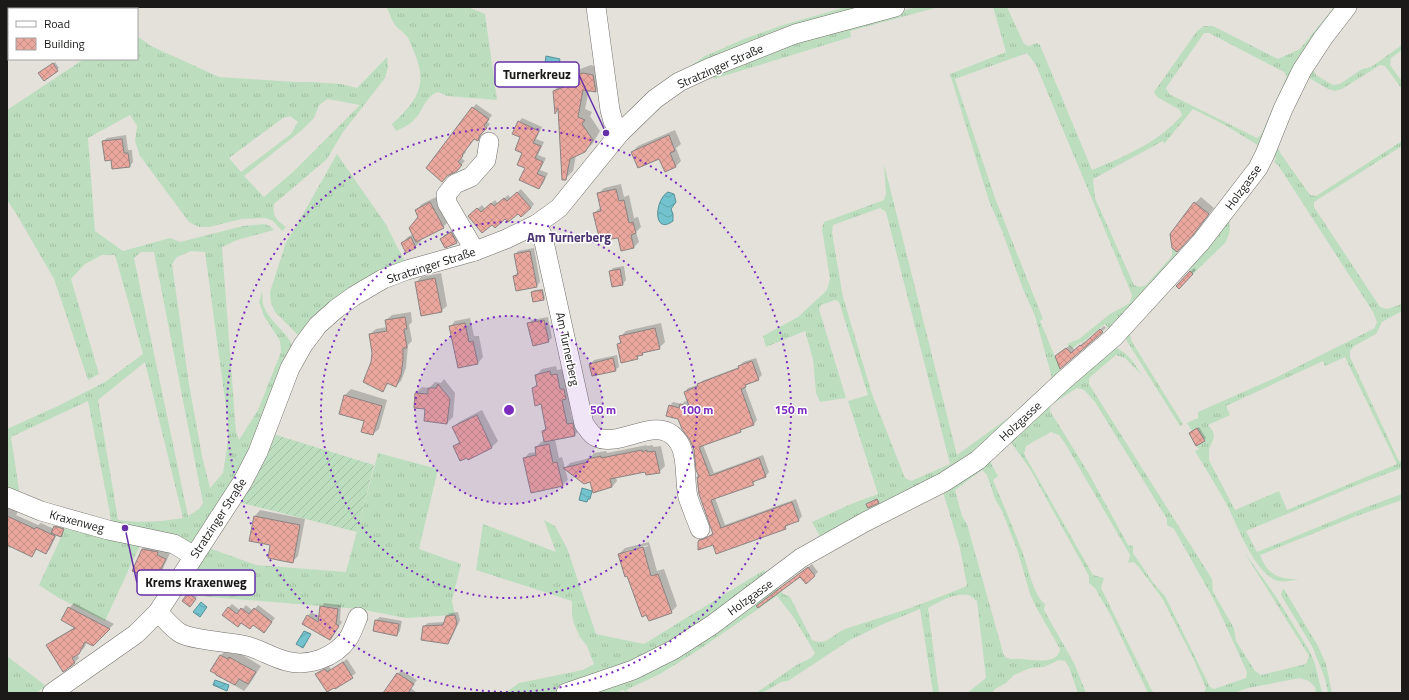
<svg xmlns="http://www.w3.org/2000/svg" width="1409" height="700" font-family="'Titillium Web',sans-serif">
<style>
.grass{fill:url(#grass-tufts);fill-rule:evenodd}
.garden{fill:url(#garden-furrows)}
.water{fill:url(#water-waves);stroke:#589097}
.shadow{fill:#0003;fill-rule:evenodd}
.building{fill:url(#building-cross-hatch);stroke:#8b8483}
.lines{fill:none;stroke-linecap:round;stroke-linejoin:round}
.minor-casing{stroke:#73716c;stroke-width:20}
.minor{stroke:#fff;stroke-width:19}
.ring{fill:none;stroke:#7b2cbf;stroke-width:2;stroke-dasharray:2 4}
.labels{text-anchor:middle;dominant-baseline:central;stroke-width:3;stroke-linejoin:round;paint-order:stroke}
.street-label{font-size:12px;fill:#1b1a18;stroke:#fff}
.neighbourhood-label{font-size:13px;font-weight:bold;fill:#4b3470;stroke:#fff}
.centre{fill:#7b2cbf;stroke:#fff;stroke-width:2}
.ring-label{font-size:12px;text-anchor:middle;font-weight:bold;fill:#7b2cbf;stroke:#fff;stroke-width:3;stroke-linejoin:round;paint-order:stroke}
.leader{fill:none;stroke:#6631a8;stroke-width:1.5}
.callout-dot{fill:#6631a8;stroke:#fff;stroke-width:1.5}
.callout{fill:#fff;stroke:#6631a8;stroke-width:1.5}
.callout-label{font-size:13px;text-anchor:middle;font-weight:bold;fill:#1b1a18}
</style>
<defs>
<pattern id="grass-tufts" width="24" height="20" patternUnits="userSpaceOnUse"><rect width="24" height="20" fill="#bddebe"/><path d="M3 7l-1-3M5 7V3M7 7l1-3M15 17l-1-3M17 17v-4M19 17l1-3" fill="none" stroke="#a2bea3"/></pattern>
<pattern id="garden-furrows" width="10" height="10" patternUnits="userSpaceOnUse"><rect width="10" height="10" fill="#bddebe"/><path d="M-1 1l2-2M0 10L10 0M9 11l2-2" fill="none" stroke="#a2bea3"/></pattern>
<pattern id="water-waves" width="16" height="10" patternUnits="userSpaceOnUse"><rect width="16" height="10" fill="#72c3cd"/><path d="M0 5q4-4 8 0t8 0" fill="none" stroke="#62a7af"/></pattern>
<pattern id="building-cross-hatch" width="8" height="8" patternUnits="userSpaceOnUse"><rect width="8" height="8" fill="#eaa79e"/><path d="M0 0l8 8M0 8l8-8" fill="none" stroke="#c88f87"/></pattern>
</defs>
<rect width="100%" height="100%" fill="#e4e1db"/>
<g class="grass">
<path d="M 388,7 L 468,7 L 485,14 L 497,100 L 447,96 L 438,92 C 424,97 423,112 413,121 C 408,126 402,128 396,131 L 392,124 C 416,102 429,85 414,52 C 412,48 411,43 408,38 C 405,33 399,30 395,25 C 391,20 390,14 387,8 Z"/>
<path d="M 846,7 L 873,7 L 676,76 L 705,56 L 744,39 L 783,25 Z"/>
<path d="M 917,7 L 939,7 L 850,31 L 851,37 L 714,79 L 712,74 L 797,39 Z"/>
<path d="M 993,7 L 1007,7 L 1024,44 L 1029,46 L 1037,43 L 1040,45 L 1092,170 C 1125,156 1158,143 1182,115 L 1180,110 L 1157,97 L 1154,92 L 1197,31 L 1204,26 L 1213,26 L 1278,59 L 1300,49 L 1334,7 L 1343,7 L 1264,149 L 1225,125 L 1193,109 L 1164,144 L 1163,141 L 1093,179 L 1095,198 L 1134,285 L 1140,287 L 1146,285 L 1172,256 L 1172,248 L 1179,253 L 1113,334 L 1105,324 L 1082,343 L 1081,342 L 1072,349 L 1067,344 L 1079,339 L 1110,314 L 1130,303 L 1132,295 L 1036,65 L 1027,53 L 955,79 L 995,198 L 1043,319 L 1040,321 L 1064,378 L 976,458 L 823,542 L 812,522 L 851,504 L 878,494 L 848,401 L 868,395 L 839,302 L 835,300 L 821,305 L 819,309 L 846,398 L 820,402 L 816,393 L 813,359 L 805,331 L 766,347 L 763,336 L 798,317 L 827,290 L 830,279 L 822,229 L 824,222 L 884,200 L 886,193 L 884,164 L 957,455 L 1012,415 L 1052,378 L 1035,316 L 1023,289 L 1002,231 L 989,201 L 950,74 L 1006,52 ZM 1204,33 L 1209,33 L 1284,72 L 1287,76 L 1261,135 L 1257,138 L 1169,94 L 1166,88 ZM 880,208 L 886,212 L 950,464 L 911,481 L 905,478 L 872,394 L 843,297 L 832,233 L 833,225 Z"/>
<path d="M 137,36 L 151,46 L 219,77 L 296,82 L 312,82 L 341,84 L 357,88 L 387,57 L 388,67 L 385,78 L 343,132 L 327,159 L 274,204 C 272,217 277,220 286,227 L 282,231 L 273,221 L 265,218 L 242,219 L 209,227 L 199,227 L 189,222 L 140,156 L 135,141 L 137,126 L 130,115 L 88,138 L 95,231 L 123,251 L 170,238 L 180,242 L 243,226 L 264,224 L 270,226 L 274,230 L 237,240 L 222,247 L 236,432 L 239,440 L 258,410 L 281,352 L 280,341 L 264,316 L 259,302 L 262,291 C 263,295 262,300 263,304 C 268,321 287,331 293,347 L 252,449 L 196,541 L 186,543 L 112,524 L 88,401 L 11,437 L 20,496 L 7,491 L 7,429 L 58,406 L 105,382 L 143,354 L 115,255 L 102,255 L 85,264 L 71,279 L 99,374 L 88,380 L 54,279 L 17,215 L 7,200 L 7,110 L 84,59 L 137,59 ZM 328,99 L 360,105 L 294,171 L 264,197 L 244,176 L 301,131 L 314,118 L 319,105 ZM 290,116 L 298,122 L 291,134 L 241,172 L 229,158 L 283,118 ZM 191,251 L 205,252 L 228,422 L 228,441 L 223,473 L 210,488 L 202,456 L 189,384 L 172,264 L 177,257 ZM 141,252 L 154,252 L 203,503 L 199,509 L 188,516 L 134,258 ZM 145,362 L 183,518 C 161,522 140,523 118,520 L 98,400 Z"/>
<path d="M 1402,45 L 1402,50 L 1391,58 L 1390,65 L 1402,81 L 1402,89 L 1385,66 L 1380,65 L 1342,89 L 1335,91 L 1328,89 L 1304,75 L 1313,68 L 1316,75 L 1333,85 L 1340,84 L 1362,69 L 1371,67 Z"/>
<path d="M 1402,141 L 1402,146 L 1314,202 L 1314,207 L 1380,307 L 1387,309 L 1402,304 L 1402,311 L 1382,322 L 1376,334 L 1354,346 L 1350,351 L 1350,357 L 1396,455 L 1399,461 L 1402,461 L 1402,468 L 1362,483 L 1246,531 L 1257,552 L 1364,508 L 1402,494 L 1402,500 L 1354,517 L 1260,555 C 1268,575 1279,580 1299,579 C 1289,581 1279,584 1270,577 C 1252,564 1238,528 1228,507 C 1218,488 1206,470 1195,451 L 1199,449 L 1196,446 L 1205,440 L 1197,428 L 1192,431 L 1187,423 L 1198,418 L 1198,412 L 1275,378 L 1375,328 L 1377,322 L 1373,312 L 1278,165 L 1274,162 L 1276,158 L 1272,151 L 1276,144 L 1281,154 L 1310,195 L 1316,196 ZM 1345,357 L 1397,464 L 1287,510 L 1279,491 L 1235,510 L 1209,460 L 1209,449 L 1214,438 L 1213,431 L 1208,425 L 1230,415 L 1226,406 L 1323,361 L 1325,366 Z"/>
<path d="M 337,154 L 385,223 L 405,262 L 300,337 L 275,312 L 271,303 L 270,292 L 286,242 L 295,228 Z"/>
<path d="M 1229,220 L 1230,231 L 1226,242 L 1193,274 L 1186,267 Z"/>
<path d="M 1130,330 L 1130,335 L 1132,342 L 1183,424 L 1180,426 L 1125,338 Z"/>
<path d="M 1115,347 C 1128,353 1134,363 1142,375 L 1125,358 L 1116,355 L 1089,378 L 1089,384 L 1212,579 L 1213,592 L 1234,628 L 1236,641 L 1255,671 L 1261,675 L 1306,664 L 1309,656 L 1244,552 L 1275,595 L 1309,650 L 1315,664 L 1322,693 L 1316,693 L 1315,687 L 1309,681 L 1300,678 L 1248,688 L 1234,693 L 1204,693 L 1206,688 L 1193,658 L 1162,598 L 1138,566 L 1134,562 L 1128,563 L 1130,555 L 1066,445 L 1059,435 L 1051,432 L 1026,446 L 1024,454 L 1093,575 L 1104,578 L 1101,588 L 1151,689 L 1154,693 L 1148,693 L 1111,616 L 1095,588 L 1089,583 L 1089,576 L 1030,469 L 1007,437 ZM 1077,388 L 1084,390 L 1095,402 L 1167,519 L 1167,525 L 1174,529 L 1215,602 L 1247,672 L 1246,678 L 1214,689 L 1210,687 L 1165,596 L 1154,584 L 1133,553 L 1133,546 L 1128,545 L 1088,472 L 1050,411 L 1051,405 Z"/>
<path d="M 378,453 L 438,469 L 419,549 L 461,564 L 452,601 L 455,615 L 406,618 L 359,609 L 198,596 L 184,586 L 209,548 L 256,565 L 346,572 Z"/>
<path d="M 987,456 L 998,476 L 993,480 C 1003,504 1013,527 1022,551 C 1028,566 1033,595 1045,604 L 1044,610 L 1074,663 L 1086,693 L 1078,693 L 1069,667 L 1065,661 L 1059,660 L 1044,667 L 1030,668 L 1014,675 L 1006,683 L 995,689 L 992,693 L 967,693 L 986,678 L 977,601 C 974,599 970,595 967,595 C 953,593 939,602 928,608 L 939,693 L 933,693 L 920,609 L 881,625 L 850,640 L 788,681 C 774,682 770,693 756,693 L 798,664 L 811,658 L 815,653 L 794,618 L 777,596 L 700,649 L 660,674 L 626,690 L 629,693 L 627,693 L 623,690 L 620,691 L 621,693 L 505,693 L 519,683 L 583,670 L 594,664 L 587,646 L 580,637 L 574,624 L 572,615 L 572,601 L 476,570 L 483,524 L 556,552 L 544,520 L 555,526 L 567,548 L 596,634 L 644,644 L 764,570 L 782,593 L 790,597 L 812,640 C 827,646 831,635 845,629 C 859,624 874,620 889,615 C 915,607 941,596 967,586 L 960,548 L 943,492 ZM 982,470 L 987,475 L 995,499 L 1002,511 L 1018,552 L 1030,594 L 1036,607 L 1060,649 C 1058,665 1034,660 1022,659 C 1014,658 1012,661 1004,656 L 967,524 L 962,516 L 955,490 Z"/>
<path d="M 67,524 L 141,543 L 105,621 L 59,598 L 39,585 Z"/>
<path d="M 1284,589 L 1318,646 L 1326,664 L 1332,693 L 1328,693 L 1325,679 L 1313,648 L 1281,595 L 1282,591 Z"/>
<path d="M 7,656 L 46,686 L 36,693 L 7,693 Z"/>
</g>
<path class="garden" d="M 273,434 L 374,465 L 357,532 L 238,502 Z"/>
<g class="water">
<path d="M 546,56 L 560,59 L 559,65 L 545,63 Z"/>
<path d="M 668,192 L 674,194 L 676,202 L 671,209 L 673,214 L 673,221 C 653,236 654,200 668,192 Z"/>
<path d="M 582,488 L 592,491 L 590,499 L 588,499 L 587,502 L 579,500 Z"/>
<path d="M 201,602 L 207,607 L 200,617 L 193,612 Z"/>
<path d="M 304,631 L 311,634 L 303,648 L 296,644 Z"/>
<path d="M 215,680 L 229,685 L 227,691 L 213,685 Z"/>
</g>
<g class="shadow">
<path d="M 55,62 L 59,68 L 44,79 L 41,72 Z"/>
<path d="M 591,65 L 601,68 L 603,83 L 596,91 L 589,90 L 585,109 L 592,112 L 590,116 L 600,131 L 593,143 L 585,151 L 576,155 L 573,171 L 565,179 L 559,109 L 556,112 L 554,91 L 561,83 L 566,82 L 567,76 L 575,68 L 580,69 Z"/>
<path d="M 476,104 L 492,115 L 487,122 L 490,124 L 477,140 L 475,138 L 465,151 L 466,152 L 461,158 L 465,161 L 460,166 L 427,168 Z"/>
<path d="M 522,118 L 542,127 L 536,139 L 544,142 L 538,155 L 546,158 L 540,170 L 548,173 L 543,184 L 539,188 L 526,168 L 519,122 Z"/>
<path d="M 675,130 L 681,144 L 676,148 L 681,161 L 676,166 L 665,171 L 659,157 L 632,152 L 638,146 Z"/>
<path d="M 126,135 L 128,150 L 132,150 L 133,162 L 130,166 L 112,159 L 103,141 L 107,138 Z"/>
<path d="M 621,184 L 624,197 L 629,195 L 634,218 L 638,217 L 641,227 L 636,232 L 639,242 L 634,247 L 618,237 L 611,233 L 594,213 L 601,207 L 598,194 L 604,188 Z"/>
<path d="M 521,189 L 534,204 L 531,208 L 505,218 L 473,213 L 482,205 L 485,209 L 495,200 L 498,204 L 508,195 L 511,198 Z"/>
<path d="M 436,197 L 449,221 L 443,227 L 420,239 L 421,241 L 415,247 L 402,243 L 408,237 L 413,234 L 420,217 L 416,210 L 422,204 Z"/>
<path d="M 1201,197 L 1214,208 L 1198,228 L 1195,203 Z"/>
<path d="M 455,229 L 460,238 L 457,242 L 445,247 L 441,239 L 444,235 Z"/>
<path d="M 534,248 L 540,282 L 537,286 L 514,276 L 518,272 L 515,255 L 518,251 Z"/>
<path d="M 624,266 L 626,280 L 623,284 L 612,286 L 610,271 L 613,268 Z"/>
<path d="M 1194,268 L 1196,270 L 1179,287 L 1177,286 Z"/>
<path d="M 441,273 L 447,306 L 441,311 L 416,283 L 421,277 Z"/>
<path d="M 543,289 L 545,298 L 544,299 L 532,292 L 534,290 Z"/>
<path d="M 411,312 L 412,322 L 409,325 L 412,341 L 408,345 L 406,368 L 401,381 L 396,386 L 389,383 L 382,391 L 372,362 L 373,353 L 370,334 L 376,329 L 387,327 L 386,320 L 392,315 Z"/>
<path d="M 548,317 L 552,338 L 548,341 L 529,324 L 532,320 Z"/>
<path d="M 470,318 L 474,336 L 479,336 L 483,357 L 478,363 L 450,327 L 455,321 Z"/>
<path d="M 661,323 L 665,342 L 659,348 L 645,351 L 637,358 L 618,344 L 621,341 L 620,337 L 626,331 Z"/>
<path d="M 1104,326 L 1106,328 L 1102,331 L 1061,367 L 1060,353 L 1070,345 L 1075,350 L 1084,342 L 1085,343 Z"/>
<path d="M 617,355 L 619,367 L 615,370 L 590,364 L 594,360 Z"/>
<path d="M 756,358 L 762,375 L 758,379 L 749,383 L 745,387 L 757,420 L 754,424 L 744,427 L 741,431 L 703,445 L 714,473 L 763,455 L 769,472 L 766,476 L 756,480 L 753,484 L 715,498 L 725,525 L 796,499 L 802,516 L 799,520 L 789,524 L 785,528 L 713,544 L 700,540 L 704,537 L 709,536 L 713,533 L 698,478 L 700,476 L 694,448 L 691,439 L 670,406 L 673,402 L 682,404 L 685,401 L 689,402 L 685,392 L 688,388 L 698,385 L 702,381 L 739,367 L 743,362 Z"/>
<path d="M 556,366 L 557,370 L 562,369 L 571,393 L 568,396 L 572,419 L 578,418 L 580,429 L 575,435 L 555,439 L 559,458 L 562,457 L 565,468 L 570,463 L 590,458 L 594,453 L 606,451 L 607,453 L 647,445 L 647,446 L 653,445 L 653,447 L 661,446 L 665,466 L 659,472 L 646,470 L 616,477 L 617,481 L 612,487 L 591,481 L 565,469 L 568,480 L 562,485 L 524,459 L 529,453 L 537,452 L 536,447 L 541,442 L 545,441 L 543,431 L 546,427 L 542,403 L 533,388 L 538,383 L 536,375 L 542,369 Z"/>
<path d="M 444,379 L 455,393 L 453,417 L 447,423 L 416,393 L 422,387 L 429,388 L 435,382 L 441,383 Z"/>
<path d="M 351,389 L 387,400 L 379,429 L 373,434 L 365,421 L 340,413 L 345,395 Z"/>
<path d="M 482,410 L 498,441 L 492,447 L 469,458 L 454,446 L 460,441 L 453,427 L 459,422 Z"/>
<path d="M 1199,427 L 1206,438 L 1197,445 L 1191,432 Z"/>
<path d="M 10,506 L 19,510 L 16,515 L 38,525 L 41,523 L 54,529 L 57,525 L 65,527 L 62,534 L 57,534 L 50,549 L 46,553 L 37,549 L 32,555 L 13,546 L 11,548 L 7,546 L 7,509 Z"/>
<path d="M 260,510 L 305,519 L 298,556 L 292,562 L 271,544 L 250,540 L 255,516 Z"/>
<path d="M 649,542 L 657,571 L 664,569 L 677,606 L 671,612 L 619,554 L 625,548 ZM 648,545 L 648,546 L 625,553 L 625,551 Z"/>
<path d="M 149,543 L 170,553 L 156,584 L 150,590 L 147,577 L 133,570 L 143,549 Z"/>
<path d="M 812,564 L 818,572 L 814,576 L 801,575 L 757,606 Z"/>
<path d="M 190,592 L 197,597 L 192,604 L 189,594 Z"/>
<path d="M 74,603 L 114,624 L 93,645 L 87,642 L 84,648 L 77,654 L 79,658 L 74,663 L 48,645 L 53,640 L 75,627 L 69,608 Z"/>
<path d="M 324,603 L 341,605 L 340,620 L 342,622 L 330,639 L 308,616 L 311,612 L 320,617 L 321,607 Z"/>
<path d="M 232,604 L 241,611 L 246,605 L 253,611 L 258,605 L 275,618 L 264,632 L 254,624 L 250,628 L 228,608 Z"/>
<path d="M 458,612 L 460,620 L 451,639 L 447,643 L 424,626 L 428,623 L 445,622 L 447,616 L 451,613 Z"/>
<path d="M 380,617 L 402,621 L 400,631 L 397,635 L 376,620 Z"/>
<path d="M 226,650 L 233,654 L 236,651 L 261,666 L 249,685 L 244,691 L 217,675 L 221,655 Z"/>
<path d="M 347,659 L 356,673 L 335,688 L 316,674 L 320,671 L 329,666 L 331,670 Z"/>
<path d="M 401,670 L 417,680 L 411,688 L 417,693 L 391,693 L 398,674 Z"/>
</g>
<g class="building">
<path d="M 53,63 L 58,71 L 44,81 L 38,73 Z"/>
<path d="M 583,73 L 593,75 L 596,92 L 583,90 L 578,117 L 585,120 L 582,124 L 593,140 L 585,152 L 570,159 L 566,180 L 562,180 L 558,108 L 555,114 L 553,91 L 564,87 L 566,75 L 572,76 Z"/>
<path d="M 472,107 L 489,119 L 484,126 L 487,128 L 480,135 L 478,141 L 474,139 L 462,155 L 463,156 L 458,162 L 462,165 L 457,171 L 447,176 L 442,182 L 426,168 Z"/>
<path d="M 518,121 L 539,131 L 533,143 L 541,146 L 535,158 L 543,162 L 537,174 L 545,177 L 539,189 L 519,180 L 525,168 L 517,165 L 522,153 L 515,150 L 520,137 L 512,134 Z"/>
<path d="M 669,135 L 675,151 L 670,153 L 676,167 L 665,172 L 659,159 L 638,168 L 631,152 Z"/>
<path d="M 122,139 L 124,153 L 128,153 L 130,167 L 112,169 L 111,160 L 105,161 L 102,141 Z"/>
<path d="M 616,189 L 619,201 L 624,200 L 629,223 L 633,222 L 636,233 L 631,235 L 634,248 L 621,251 L 618,238 L 611,239 L 610,234 L 599,237 L 593,213 L 601,211 L 597,193 Z"/>
<path d="M 517,192 L 531,208 L 521,217 L 518,214 L 508,222 L 505,219 L 495,228 L 492,225 L 482,233 L 468,216 L 477,208 L 481,212 L 491,203 L 494,206 L 504,198 L 507,201 Z"/>
<path d="M 430,202 L 444,228 L 416,242 L 409,228 L 418,217 L 415,210 Z"/>
<path d="M 1194,202 L 1209,214 L 1193,235 L 1177,252 L 1172,248 L 1170,234 Z"/>
<path d="M 451,232 L 457,243 L 445,248 L 440,239 Z"/>
<path d="M 411,237 L 416,248 L 406,253 L 401,243 Z"/>
<path d="M 530,251 L 537,287 L 516,291 L 513,276 L 518,275 L 514,254 Z"/>
<path d="M 620,269 L 623,285 L 612,287 L 609,271 Z"/>
<path d="M 1190,271 L 1193,274 L 1179,289 L 1176,286 Z"/>
<path d="M 435,278 L 442,312 L 421,316 L 415,282 Z"/>
<path d="M 542,290 L 544,300 L 533,302 L 531,292 Z"/>
<path d="M 405,317 L 407,329 L 404,329 L 407,348 L 403,348 L 403,360 L 401,375 L 396,387 L 387,383 L 383,392 L 363,382 L 371,362 L 372,353 L 369,334 L 387,331 L 385,320 Z"/>
<path d="M 544,320 L 549,342 L 533,346 L 527,323 Z"/>
<path d="M 465,323 L 469,342 L 473,341 L 478,364 L 458,368 L 449,326 Z"/>
<path d="M 655,328 L 660,349 L 642,353 L 643,355 L 637,356 L 638,359 L 621,363 L 617,344 L 621,343 L 619,336 Z"/>
<path d="M 1100,329 L 1103,332 L 1060,369 L 1055,356 L 1066,348 L 1071,353 L 1080,345 L 1081,346 Z"/>
<path d="M 613,358 L 616,371 L 592,376 L 589,364 Z"/>
<path d="M 752,361 L 759,380 L 745,385 L 746,387 L 741,389 L 754,425 L 740,430 L 741,432 L 699,447 L 710,476 L 759,458 L 766,477 L 752,482 L 754,485 L 711,500 L 721,528 L 792,502 L 799,521 L 785,526 L 786,529 L 716,554 L 713,545 L 698,550 L 698,542 L 699,540 L 704,539 L 713,534 L 699,494 L 697,477 L 699,477 L 696,470 L 694,450 L 690,440 L 682,429 L 678,419 L 666,416 L 669,405 L 679,408 L 680,404 L 689,406 L 684,392 L 698,386 L 697,384 L 739,368 L 738,366 Z"/>
<path d="M 550,371 L 551,375 L 557,374 L 560,389 L 564,389 L 566,399 L 562,400 L 567,424 L 573,423 L 575,436 L 544,442 L 542,431 L 546,430 L 541,404 L 535,406 L 532,388 L 537,386 L 535,375 Z"/>
<path d="M 438,384 L 450,399 L 447,424 L 424,421 L 425,409 L 414,408 L 415,393 L 428,394 L 428,388 L 436,388 Z"/>
<path d="M 344,395 L 382,406 L 373,435 L 361,432 L 364,421 L 339,414 Z"/>
<path d="M 477,415 L 492,448 L 468,460 L 467,458 L 460,461 L 453,446 L 460,443 L 452,427 Z"/>
<path d="M 1197,428 L 1205,441 L 1196,446 L 1189,433 Z"/>
<path d="M 549,444 L 553,463 L 557,462 L 563,486 L 531,493 L 523,458 L 536,455 L 535,447 Z"/>
<path d="M 642,450 L 642,452 L 647,450 L 647,452 L 655,451 L 660,473 L 646,475 L 645,472 L 610,479 L 612,487 L 593,493 L 590,482 L 584,484 L 563,468 L 588,462 L 588,459 L 601,456 L 601,458 Z"/>
<path d="M 877,499 L 879,503 L 868,508 L 866,504 Z"/>
<path d="M 7,516 L 35,529 L 36,527 L 55,536 L 46,554 L 36,549 L 32,557 L 7,545 Z"/>
<path d="M 254,516 L 300,525 L 293,563 L 268,558 L 270,545 L 249,541 Z"/>
<path d="M 54,526 L 64,529 L 61,537 L 51,533 Z"/>
<path d="M 643,547 L 651,576 L 658,574 L 672,613 L 649,621 L 646,615 L 642,617 L 627,576 L 625,577 L 618,554 Z"/>
<path d="M 142,549 L 158,552 L 157,555 L 166,559 L 150,591 L 141,586 L 146,577 L 132,571 Z"/>
<path d="M 808,567 L 815,576 L 806,584 L 800,577 L 758,608 L 756,606 Z"/>
<path d="M 188,593 L 196,599 L 190,607 L 182,601 Z"/>
<path d="M 320,606 L 338,609 L 336,624 L 339,626 L 330,640 L 302,624 L 307,615 L 318,622 Z"/>
<path d="M 68,607 L 110,629 L 93,646 L 85,642 L 79,654 L 72,658 L 75,663 L 63,672 L 46,645 L 75,628 L 61,620 Z"/>
<path d="M 228,607 L 237,614 L 241,608 L 249,614 L 254,608 L 272,622 L 264,633 L 253,625 L 250,629 L 241,623 L 238,627 L 222,615 Z"/>
<path d="M 455,615 L 457,624 L 448,644 L 421,640 L 423,626 L 443,625 L 446,616 Z"/>
<path d="M 375,620 L 399,624 L 397,636 L 373,631 Z"/>
<path d="M 220,655 L 228,659 L 229,657 L 256,672 L 248,684 L 239,679 L 235,685 L 216,675 L 216,674 L 210,671 Z"/>
<path d="M 343,662 L 353,678 L 335,689 L 334,688 L 327,692 L 315,674 L 325,669 L 327,672 Z"/>
<path d="M 397,673 L 414,684 L 408,693 L 383,693 Z"/>
</g>
<g class="lines">
<g class="minor-casing">
<g id="minor">
<path d="M 596,7 L 610,110 L 613,121 L 620,133"/>
<path d="M 537,224 L 543,237 L 584,424 C 588,429 591,435 596,437 C 621,449 657,413 677,440 C 688,453 684,480 688,497 C 691,507 696,518 700,529"/>
<path d="M 475,251 L 447,203 L 446,195 L 455,184 L 471,177 L 486,160 L 489,142"/>
<path d="M 7,497 L 41,511 L 108,530 L 174,544 L 194,556"/>
<path d="M 158,612 C 165,619 172,628 180,633 C 192,640 228,642 243,645 C 258,648 271,657 286,661 C 308,667 334,658 348,639 C 352,633 355,624 358,617"/>
<path d="M 52,693 L 136,634 L 158,612 L 243,481 L 258,452 L 290,368 L 303,345 L 318,325 L 336,309 L 354,296 L 383,279 L 407,270 L 475,251 L 506,239 L 537,224 L 559,208 L 620,133 L 655,99 L 679,82 L 709,68 L 795,34 L 895,7"/>
<path d="M 566,693 L 633,670 L 673,650 L 712,625 L 801,558 L 865,522 L 944,482 L 978,460 L 1064,380 L 1114,337 L 1201,242 L 1258,168 L 1265,154 L 1283,109 L 1302,70 L 1323,38 L 1347,7"/>
</g>
</g>
<use href="#minor" class="minor"/>
</g>
<circle cx="509" cy="410" r="94" fill="#7b2cbf" fill-opacity=".12"/>
<g class="ring">
<circle cx="509" cy="410" r="94"/>
<circle cx="509" cy="410" r="188"/>
<circle cx="509" cy="410" r="282"/>
</g>
<g class="labels">
<g class="street-label">
<text transform="translate(720 66) rotate(-24)">Stratzinger Straße</text>
<text transform="translate(1243 187) rotate(-54)">Holzgasse</text>
<text transform="translate(431 265) rotate(-18)">Stratzinger Straße</text>
<text transform="translate(568 349) rotate(78)">Am Turnerberg</text>
<text transform="translate(1020 421) rotate(-43)">Holzgasse</text>
<text transform="translate(218 518) rotate(-57)">Stratzinger Straße</text>
<text transform="translate(77 521) rotate(15)">Kraxenweg</text>
<text transform="translate(750 597) rotate(-36)">Holzgasse</text>
</g>
<g class="neighbourhood-label">
<text x="569" y="237">Am Turnerberg</text>
</g>
</g>
<circle cx="509" cy="410" r="6" class="centre"/>
<g class="ring-label">
<text x="603" y="414">50 m</text>
<text x="697" y="414">100 m</text>
<text x="791" y="414">150 m</text>
</g>
<path class="leader" d="M606 133L579 75M125 528L137 583"/>
<g class="callout-dot">
<circle cx="606" cy="133" r="4"/>
<circle cx="125" cy="528" r="4"/>
</g>
<g class="callout">
<rect x="495" y="62" width="84" height="25" rx="4"/>
<rect x="137" y="570" width="118" height="25" rx="4"/>
</g>
<g class="callout-label">
<text x="537" y="79">Turnerkreuz</text>
<text x="196" y="587">Krems Kraxenweg</text>
</g>
<rect width="1409" height="700" fill="none" stroke="#1b1a18" stroke-width="16"/>
<rect x="8" y="8" width="130" height="52" fill="#ffffff" stroke="#a4a3a3"/>
<rect x="16" y="21" width="20" height="6" fill="#ffffff" stroke="#a4a3a3"/>
<text x="44" y="28" font-size="12" fill="#1b1a18">Road</text>
<rect x="16" y="38" width="20" height="12" fill="url(#building-cross-hatch)" stroke="#a4a3a3"/>
<text x="44" y="48" font-size="12" fill="#1b1a18">Building</text>
</svg>
